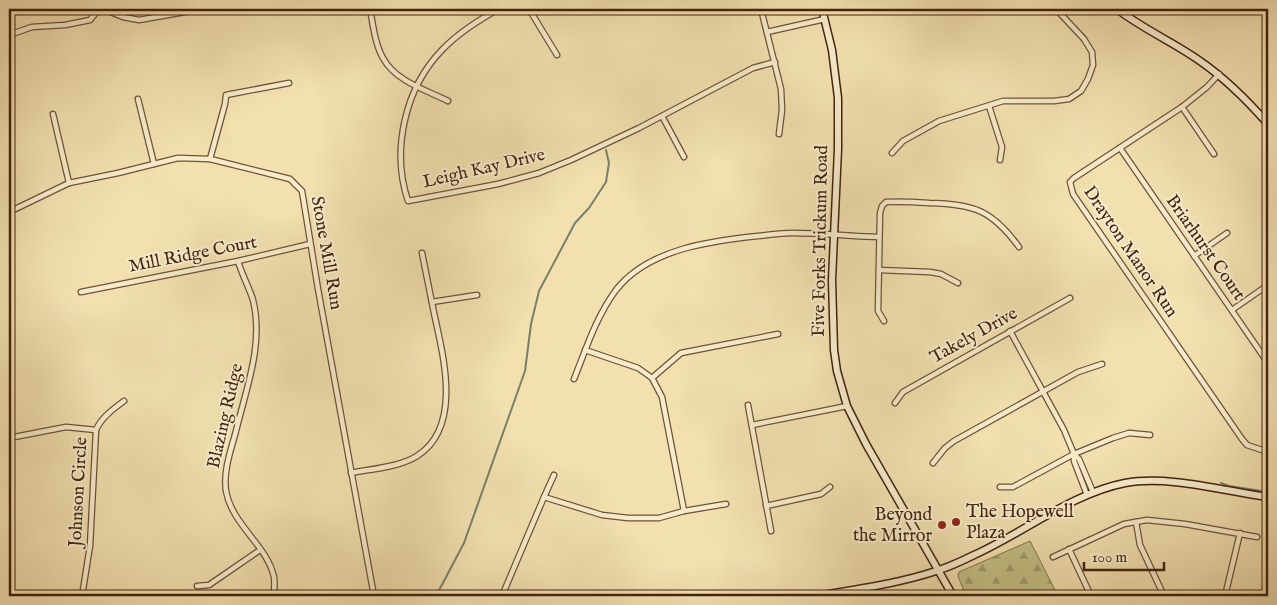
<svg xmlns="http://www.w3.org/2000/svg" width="1277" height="605" font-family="'IM FELL English',serif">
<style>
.forest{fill:url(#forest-firs);stroke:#83724b}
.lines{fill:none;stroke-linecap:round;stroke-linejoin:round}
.stream{stroke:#78806a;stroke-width:2}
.street-casing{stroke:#6f5238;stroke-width:7}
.secondary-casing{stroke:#432311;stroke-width:9}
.street{stroke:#f7ebcb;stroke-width:4.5}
.secondary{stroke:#f7ebcb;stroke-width:6}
.poi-dot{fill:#8f2418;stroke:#f7ebcb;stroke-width:2}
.labels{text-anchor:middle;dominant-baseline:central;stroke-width:4;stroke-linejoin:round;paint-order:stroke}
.street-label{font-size:18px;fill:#432311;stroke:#f7ebcb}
.poi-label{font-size:18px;fill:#432311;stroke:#f7ebcb;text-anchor:start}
</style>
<defs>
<pattern id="forest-firs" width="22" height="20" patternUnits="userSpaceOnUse" patternTransform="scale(1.25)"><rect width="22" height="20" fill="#c3c085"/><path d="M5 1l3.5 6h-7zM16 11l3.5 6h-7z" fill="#a09c6b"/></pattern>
</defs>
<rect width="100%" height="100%" fill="#f2e0af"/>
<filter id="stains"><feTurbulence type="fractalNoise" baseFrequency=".004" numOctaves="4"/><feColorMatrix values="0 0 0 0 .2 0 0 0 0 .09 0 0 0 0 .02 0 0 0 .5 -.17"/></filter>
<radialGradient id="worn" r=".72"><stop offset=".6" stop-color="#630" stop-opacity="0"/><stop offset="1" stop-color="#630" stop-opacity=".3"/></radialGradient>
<path class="forest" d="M 1030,541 L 1058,596 L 966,596 L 958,576 L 959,572 Z"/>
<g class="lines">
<g class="stream">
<path d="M 1221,483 L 1229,486 L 1268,492"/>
<path d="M 436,596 L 464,543 L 525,371 L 531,324 L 539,291 L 575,223 L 589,208 L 606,182 L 609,163 L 606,150"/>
</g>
<g class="street-casing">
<g id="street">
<path d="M 103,9 L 123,17 L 139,20 L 202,9"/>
<path d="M 370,9 C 373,25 375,44 383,58 C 395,81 426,90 448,101"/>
<path d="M 498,9 C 478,21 458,33 442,50 C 405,88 391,150 408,201 L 498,184 L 539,173 L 571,160 L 639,128 L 753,68 L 775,62"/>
<path d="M 529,9 L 557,55"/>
<path d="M 761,9 L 781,89 L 782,110 L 779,134"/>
<path d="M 767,32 L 825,19"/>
<path d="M 9,35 L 32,27 L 65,25 L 90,20 L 99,9"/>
<path d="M 1219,74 L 1207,87 L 1182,107 L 1074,178 L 1070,182 L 1073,194 L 1242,439 L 1247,445 L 1268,452"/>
<path d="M 138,99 L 154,164"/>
<path d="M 989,106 L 1002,147 L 1000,160"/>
<path d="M 1182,107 L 1214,154"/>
<path d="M 53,114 L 69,183"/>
<path d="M 662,116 L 684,157"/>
<path d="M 1120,148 L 1268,363"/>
<path d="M 892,153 L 903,141 L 939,121 L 1003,101 L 1054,101 L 1069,99 L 1081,91 L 1088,79 L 1093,65 L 1092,52 L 1084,39 L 1056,9"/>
<path d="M 210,159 L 225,104 L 226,95 L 289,83"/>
<path d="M 9,212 L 69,183 L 118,173 L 178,158 L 210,159 L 290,179 L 302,191 L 318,289 L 374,596"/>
<path d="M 1194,256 L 1227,233"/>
<path d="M 238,261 C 242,275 249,287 253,300 C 264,344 246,389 236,431 C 231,450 223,471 226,491 C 232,525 267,545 274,577 C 275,583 274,590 274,596"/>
<path d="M 879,270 L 930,272 L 941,274 L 958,283"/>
<path d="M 81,292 L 238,261 L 310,244"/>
<path d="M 432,302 L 477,295"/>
<path d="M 1232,310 L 1268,285"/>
<path d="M 884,321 L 878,311 L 880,213 L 882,206 L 886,202 C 900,201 915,202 929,203 C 974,204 992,210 1019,247"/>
<path d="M 1010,331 L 1064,430 L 1074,454 L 1074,461 L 1087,495"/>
<path d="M 585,350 L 638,368 L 652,378 L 662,397 L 684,511"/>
<path d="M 652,378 L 681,353 L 778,334"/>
<path d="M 574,379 C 586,349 596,317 616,290 C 648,249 710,241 758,236 C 769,235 781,233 792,233 C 821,233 850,236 879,237"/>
<path d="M 895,403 L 903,392 L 1070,298"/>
<path d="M 748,405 L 771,531"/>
<path d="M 752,425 L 847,406"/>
<path d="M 9,438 L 66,427 L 96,430"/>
<path d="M 1074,454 L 1079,459 L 1093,492"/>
<path d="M 933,463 L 945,448 L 954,441 L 1078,372 L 1102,364"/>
<path d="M 351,473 C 371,469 400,467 417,456 C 463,427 443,355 434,313 C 430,293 426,273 422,253"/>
<path d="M 1000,487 L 1013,487 L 1074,454 L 1113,438 L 1129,433 L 1150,435"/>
<path d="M 544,497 L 602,515 L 628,518 L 659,518 L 684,511 L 726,504"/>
<path d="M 766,506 L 821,494 L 830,487"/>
<path d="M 1136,522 L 1140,545 L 1164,596"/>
<path d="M 1069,549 L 1091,596"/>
<path d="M 1053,557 L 1124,524 L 1147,520 L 1185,524 L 1257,537"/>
<path d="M 197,586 L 209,585 L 260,550"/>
<path d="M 82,596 L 90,546 L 96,430 C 101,418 113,409 124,401"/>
<path d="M 502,596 L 544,497 L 554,475"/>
<path d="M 1225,596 L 1240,533"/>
</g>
</g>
<g class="secondary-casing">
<g id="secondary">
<path d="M 822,9 L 832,50 L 838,98 L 838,149 L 832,280 L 834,350 L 837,371 L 847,406 L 866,444 L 953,596"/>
<path d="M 1117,9 C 1143,29 1173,42 1200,61 C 1226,79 1247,100 1268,124"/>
<path d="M 816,596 C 856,589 897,584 936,571 C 949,567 962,561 974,555 C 1023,533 1073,493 1125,483 C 1168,475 1224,491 1268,497"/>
</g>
</g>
<use href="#street" class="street"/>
<use href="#secondary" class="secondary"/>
</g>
<g class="poi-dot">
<circle cx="956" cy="522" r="5"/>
<circle cx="942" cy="525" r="5"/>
</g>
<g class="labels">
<g class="street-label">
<text transform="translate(484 169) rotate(-13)">Leigh Kay Drive</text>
<text transform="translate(821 241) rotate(-89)">Five Forks Trickum Road</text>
<text transform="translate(1205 248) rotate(55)">Briarhurst Court</text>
<text transform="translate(1130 252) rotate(56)">Drayton Manor Run</text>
<text transform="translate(326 253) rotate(80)">Stone Mill Run</text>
<text transform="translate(193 255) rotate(-11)">Mill Ridge Court</text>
<text transform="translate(974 336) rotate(-29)">Takely Drive</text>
<text transform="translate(226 416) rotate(-77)">Blazing Ridge</text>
<text transform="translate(79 492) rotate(-87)">Johnson Circle</text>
</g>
<g class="poi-label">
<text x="966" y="512">The Hopewell<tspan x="966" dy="21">Plaza</tspan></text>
<text x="932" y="515" text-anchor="end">Beyond<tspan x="932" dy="21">the Mirror</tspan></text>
</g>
</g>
<rect width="1277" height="605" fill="none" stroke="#f2e0af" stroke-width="30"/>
<rect x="10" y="10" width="1257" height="585" fill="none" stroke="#432311" stroke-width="2.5"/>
<rect x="15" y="15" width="1247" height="575" fill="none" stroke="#432311"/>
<path d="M1084 562v8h80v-8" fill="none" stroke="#432311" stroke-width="2.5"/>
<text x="1092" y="562" font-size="15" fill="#432311" stroke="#f7ebcb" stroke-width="4" paint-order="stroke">100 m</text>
<rect width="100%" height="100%" filter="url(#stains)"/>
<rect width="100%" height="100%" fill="url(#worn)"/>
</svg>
